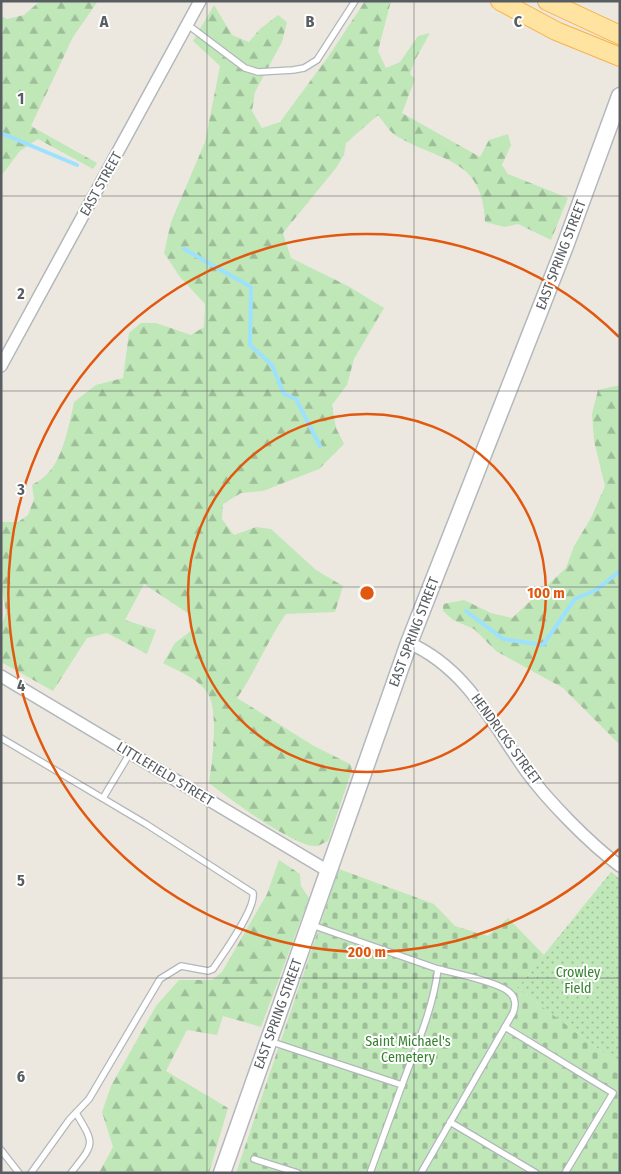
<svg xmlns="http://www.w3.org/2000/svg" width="621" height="1174" font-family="'Fira Sans Condensed',sans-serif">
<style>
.grass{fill:url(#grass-dots)}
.forest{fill:url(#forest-firs)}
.cemetery{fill:url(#cemetery-stones)}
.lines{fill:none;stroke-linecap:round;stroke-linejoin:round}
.stream{stroke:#9ce1ff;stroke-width:4}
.lane-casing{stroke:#b2b7bb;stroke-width:8}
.street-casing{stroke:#b2b7bb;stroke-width:14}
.secondary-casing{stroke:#b3b8bd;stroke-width:19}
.primary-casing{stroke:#fbb149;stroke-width:20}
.lane{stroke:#fff;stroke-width:5.5}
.street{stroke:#fff;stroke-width:11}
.secondary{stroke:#fff;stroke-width:16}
.primary{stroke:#ffe3a1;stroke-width:18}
.grid{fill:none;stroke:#585d61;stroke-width:1;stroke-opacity:0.55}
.ring{fill:none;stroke:#e15910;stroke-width:2.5}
.labels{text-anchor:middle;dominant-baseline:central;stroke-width:4;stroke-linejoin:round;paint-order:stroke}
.street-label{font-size:14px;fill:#585d61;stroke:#fff}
.park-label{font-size:14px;fill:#35832e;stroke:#fff}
.grid-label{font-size:16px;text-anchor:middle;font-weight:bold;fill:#585d61;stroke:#fff;stroke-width:4;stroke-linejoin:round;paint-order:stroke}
.centre{fill:#e15910;stroke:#fff;stroke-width:2.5}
.ring-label{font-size:15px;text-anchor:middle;font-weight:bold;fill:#e15910;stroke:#fff;stroke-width:4;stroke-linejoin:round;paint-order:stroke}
</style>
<defs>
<pattern id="grass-dots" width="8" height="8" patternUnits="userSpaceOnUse" patternTransform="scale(1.25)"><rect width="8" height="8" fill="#bfe7b8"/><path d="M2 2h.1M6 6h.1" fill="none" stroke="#9ebe99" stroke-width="1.8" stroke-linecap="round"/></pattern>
<pattern id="forest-firs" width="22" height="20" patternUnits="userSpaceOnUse" patternTransform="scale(1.25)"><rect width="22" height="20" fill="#bfe7b8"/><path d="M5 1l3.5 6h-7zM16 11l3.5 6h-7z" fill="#9ebe99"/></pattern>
<pattern id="cemetery-stones" width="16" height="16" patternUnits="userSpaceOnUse" patternTransform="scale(1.25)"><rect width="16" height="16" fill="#bfe7b8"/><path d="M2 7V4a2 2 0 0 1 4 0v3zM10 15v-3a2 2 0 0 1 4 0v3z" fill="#9ebe99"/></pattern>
</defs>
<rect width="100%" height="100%" fill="#ede8df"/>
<path class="grass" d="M 611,872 L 620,879 L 620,1065 L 517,988 Z"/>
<g class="forest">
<path d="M 40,1 L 98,1 L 73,37 L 31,126 L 97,163 L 93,169 L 38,139 L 20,151 L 1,176 L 1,16 L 7,19 L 24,15 Z"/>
<path d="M 365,1 L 391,1 L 378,51 L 386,68 L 400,62 L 418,36 L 430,33 L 415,60 L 410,74 L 415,79 L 402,113 L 480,157 L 489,140 L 508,134 L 511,145 L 502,165 L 508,174 L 568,198 L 551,240 L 518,224 L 505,227 L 485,222 C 483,156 438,162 395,135 C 389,131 383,121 378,115 L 346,143 L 344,155 L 336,168 L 283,233 L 291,258 L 348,286 L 384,308 L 354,359 L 347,385 L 332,405 L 336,428 L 344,444 L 319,469 L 263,491 L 241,493 L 223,504 L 222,519 L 234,535 L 256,527 L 271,529 L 316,570 L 343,586 L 335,612 L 286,614 C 267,641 256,671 237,698 L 314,746 L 350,764 L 352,770 L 328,841 C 325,842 321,845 317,846 C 297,849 227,797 209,783 C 212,762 219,712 208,694 C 200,679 177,671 163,663 L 175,643 L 192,630 L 189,614 L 144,584 L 125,620 L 156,630 L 147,654 L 107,633 L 87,638 L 53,691 L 1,662 L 1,627 L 6,613 L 1,583 L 1,524 L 2,522 L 18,522 L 28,515 L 34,499 L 32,485 C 37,482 44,478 48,473 C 63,458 70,422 74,402 L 96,385 L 123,378 L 129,333 L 141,323 L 156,323 L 191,335 L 204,327 L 205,304 L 180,277 L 164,253 L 171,222 L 205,142 L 220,66 L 193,41 L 214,5 L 232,35 L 249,42 L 260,29 L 278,15 L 287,22 L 282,42 L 255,92 L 252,111 L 262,128 L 280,122 L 328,57 Z"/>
<path d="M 620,385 L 620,745 L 563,688 L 496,651 L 474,629 L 453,620 L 443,611 L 443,604 L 464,600 L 491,613 L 512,618 L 566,568 L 574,546 L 591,518 L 605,486 L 594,441 L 592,414 L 598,390 Z"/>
<path d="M 279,860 L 300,874 L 301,886 L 309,898 L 261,1027 L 223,1016 L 217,1035 L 187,1030 L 166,1071 L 228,1108 L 209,1173 L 99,1173 L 113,1147 L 102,1112 L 111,1086 L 156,1006 L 179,980 L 212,980 L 222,972 L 267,894 Z"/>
</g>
<path class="cemetery" d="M 339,869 L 434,904 L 455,926 L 488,936 L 508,918 L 544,955 L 517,988 L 620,1065 L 620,1173 L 236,1173 Z"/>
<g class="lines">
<g class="stream">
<path d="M 1,133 L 77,165"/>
<path d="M 184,249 L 251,287 L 250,345 L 272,365 L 284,394 L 296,399 L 320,446"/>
<path d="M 466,611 L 503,639 L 543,645 L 575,599 L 596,590 L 620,571"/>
</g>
<g class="lane-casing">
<g id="lane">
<path d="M 188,25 L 245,68 L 258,72 L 293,70 L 304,68 L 317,60 L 355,1"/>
<path d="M 1,738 L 146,824 L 253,893 C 256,909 223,954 213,969 L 208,971 L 181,966 L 160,979 L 89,1099 L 69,1120 L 31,1173"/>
<path d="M 103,798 L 130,753"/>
<path d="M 312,925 L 438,969"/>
<path d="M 505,1027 L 613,1093 L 565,1173"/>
<path d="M 269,1041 L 402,1085 L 370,1173"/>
<path d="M 402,1085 C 416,1047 433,1009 438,969 C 454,973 498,982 509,992 C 516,997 516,1006 513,1013 L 421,1173"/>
<path d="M 450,1122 L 536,1173"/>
<path d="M 1,1150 L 19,1173"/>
<path d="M 254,1159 L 298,1173"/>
<path d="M 71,1173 C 94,1143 96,1146 76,1113"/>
</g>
</g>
<g class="street-casing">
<g id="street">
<path d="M 1,366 L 200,1"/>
<path d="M 409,643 C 466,668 492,723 526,771 C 548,801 590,844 620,866"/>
<path d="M 1,676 L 328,871"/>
</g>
</g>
<g class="secondary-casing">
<path id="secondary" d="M 222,1173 L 409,643 L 565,246 L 620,96"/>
</g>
<g class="primary-casing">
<g id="primary">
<path d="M 500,1 L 556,31 L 620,57"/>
<path d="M 547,1 L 620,35"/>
</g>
</g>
<use href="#lane" class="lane"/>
<use href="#street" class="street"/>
<use href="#secondary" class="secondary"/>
<use href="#primary" class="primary"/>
</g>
<path class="grid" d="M 207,1 L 207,1173M 414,1 L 414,1173M 1,196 L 620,196M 1,391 L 620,391M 1,587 L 620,587M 1,783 L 620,783M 1,978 L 620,978"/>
<g class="ring">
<circle cx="367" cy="593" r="179"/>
<path d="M619 849A359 359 0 1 1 619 337"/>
</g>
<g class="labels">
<g class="street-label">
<text transform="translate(101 184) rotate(-61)">EAST STREET</text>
<text transform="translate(561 255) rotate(-69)">EAST SPRING STREET</text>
<text transform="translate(414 632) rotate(-69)">EAST SPRING STREET</text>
<text transform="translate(506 739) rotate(54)">HENDRICKS STREET</text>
<text transform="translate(165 774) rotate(31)">LITTLEFIELD STREET</text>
<text transform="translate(278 1014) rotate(-70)">EAST SPRING STREET</text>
</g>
<g class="park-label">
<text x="578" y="972">Crowley<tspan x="578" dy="16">Field</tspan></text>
<text x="408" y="1041">Saint Michael's<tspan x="408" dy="16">Cemetery</tspan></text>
</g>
</g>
<g class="grid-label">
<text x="104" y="27">A</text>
<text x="310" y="27">B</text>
<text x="518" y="27">C</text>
<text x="21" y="104">1</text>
<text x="21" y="299">2</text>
<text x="21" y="495">3</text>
<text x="21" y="691">4</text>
<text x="21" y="886">5</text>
<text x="21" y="1082">6</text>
</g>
<circle cx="367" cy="593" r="8" class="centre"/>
<g class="ring-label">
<text x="546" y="598">100 m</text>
<text x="367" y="957">200 m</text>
</g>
<rect width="621" height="1174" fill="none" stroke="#585d61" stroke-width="5"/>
</svg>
